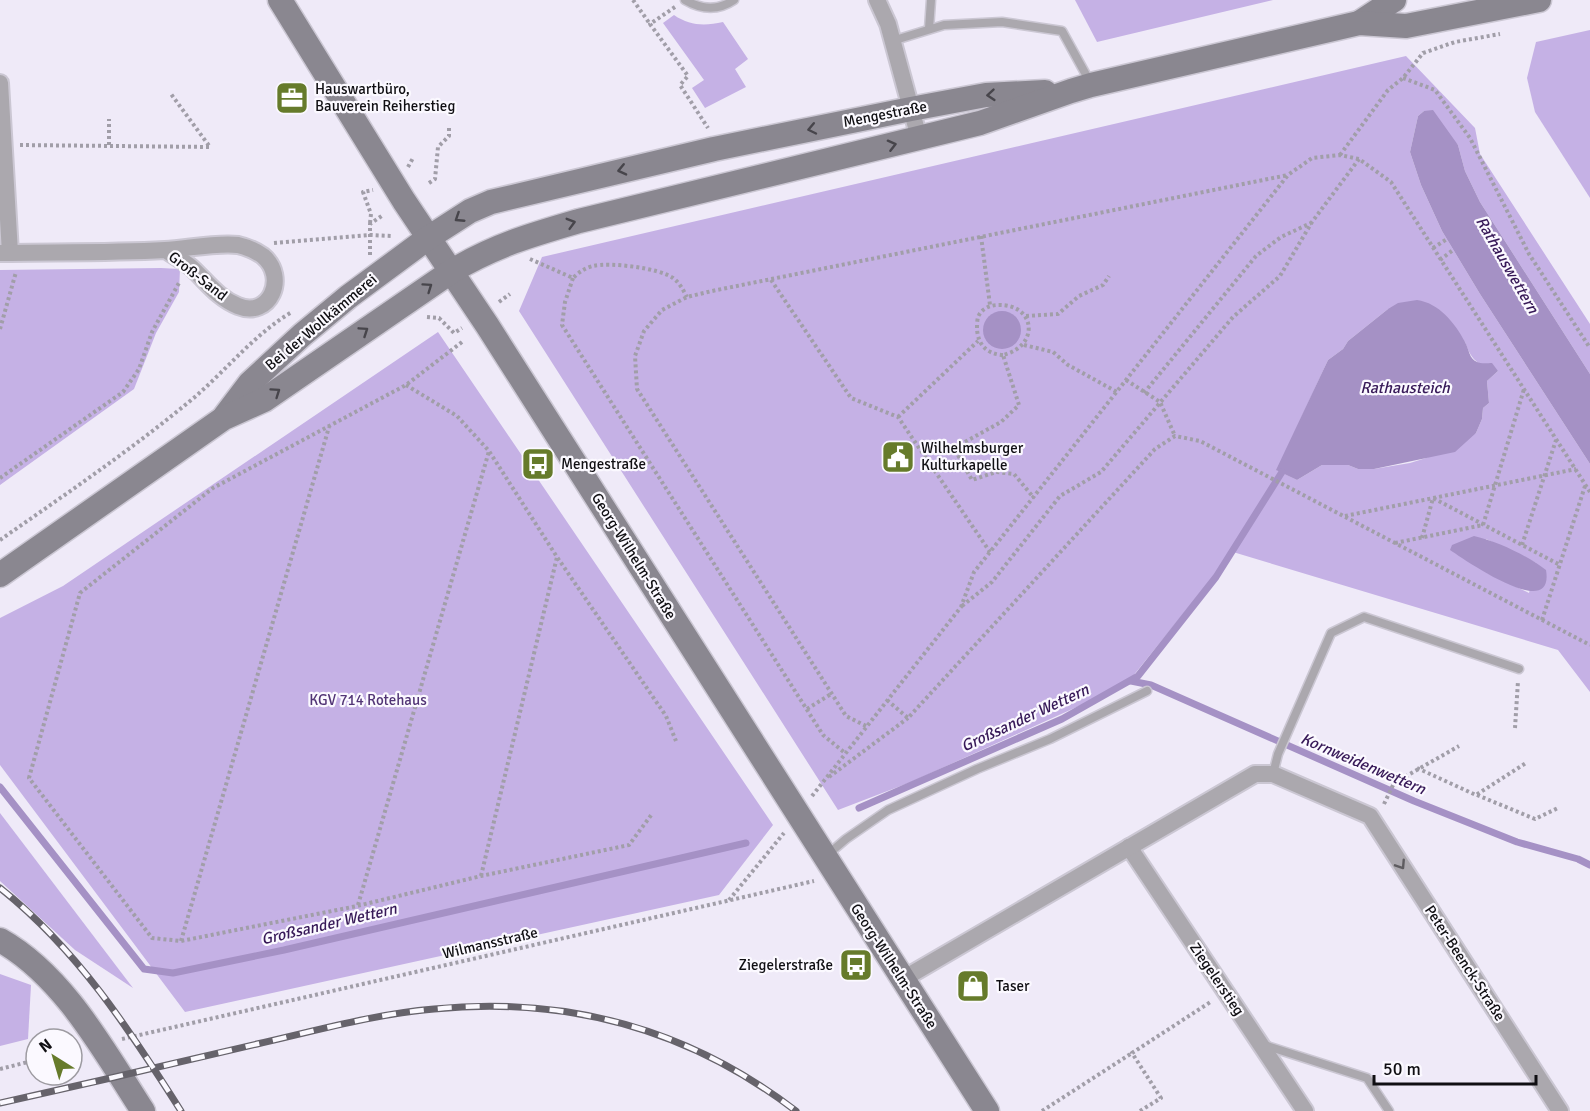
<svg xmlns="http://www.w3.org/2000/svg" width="1590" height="1111" font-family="Signika,sans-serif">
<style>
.green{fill:#c5b1e5;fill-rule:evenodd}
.water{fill:#a591c5}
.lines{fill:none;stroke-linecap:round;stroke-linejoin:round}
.stream{stroke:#a591c5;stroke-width:7}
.lane-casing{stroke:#cbc7d3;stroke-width:11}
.street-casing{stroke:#cbc7d3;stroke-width:20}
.secondary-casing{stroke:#cbc7d3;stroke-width:27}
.path{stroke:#a19ea8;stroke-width:4;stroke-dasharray:3 3;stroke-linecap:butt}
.lane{stroke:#aba8ae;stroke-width:8}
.street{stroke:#aba8ae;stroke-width:16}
.secondary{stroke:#8a8790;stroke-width:24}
.rail-casing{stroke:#66636b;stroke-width:7}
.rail{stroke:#fbf9ff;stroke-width:4.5;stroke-dasharray:14;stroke-linecap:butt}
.oneway{stroke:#47454b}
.oneway2{stroke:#5e5c60}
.labels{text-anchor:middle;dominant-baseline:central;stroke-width:4.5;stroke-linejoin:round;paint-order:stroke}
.poi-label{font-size:15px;fill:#100f13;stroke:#fbf9ff;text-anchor:start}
.street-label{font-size:15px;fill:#100f13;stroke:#fbf9ff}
.park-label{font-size:15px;fill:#523576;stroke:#fbf9ff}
.water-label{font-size:16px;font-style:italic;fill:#371958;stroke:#fbf9ff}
</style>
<rect width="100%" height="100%" fill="#efeaf8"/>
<g class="green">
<path d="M 1075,0 L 1273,0 L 1097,42 Z"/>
<path d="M 674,15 C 690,26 705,26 723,22 L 748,59 L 735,69 L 746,87 L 705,108 L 692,88 L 704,80 L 663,23 Z"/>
<path d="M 1590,30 L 1590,198 L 1535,112 L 1527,78 L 1536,42 Z"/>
<path d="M 1406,56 L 1475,128 L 1480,154 L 1590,324 L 1590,374 L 1480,202 L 1465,171 L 1458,145 L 1424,111 L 1418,116 L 1410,152 L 1421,185 L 1442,231 L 1480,294 L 1590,464 L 1590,692 L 1558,650 L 1233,552 L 1133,676 L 1090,701 L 911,782 L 838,810 L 519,311 L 542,257 ZM 1388,309 L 1465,342 C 1473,364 1478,363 1498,371 L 1487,381 L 1489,403 L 1483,408 L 1482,419 L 1476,433 L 1426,458 L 1410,463 L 1374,469 L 1358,469 L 1348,465 L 1322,465 L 1297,480 L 1277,470 L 1328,360 L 1343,349 L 1348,341 ZM 1486,539 L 1536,563 L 1529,593 L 1487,573 Z"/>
<path d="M 161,268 L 180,269 L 179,292 L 156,333 L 134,389 L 0,485 L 0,270 Z"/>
<path d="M 438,332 L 773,825 L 719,895 L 185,1012 L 0,765 L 0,618 L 63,586 Z"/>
<path d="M 0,813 L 133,988 L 75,950 L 0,881 Z"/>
<path d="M 0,974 L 31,985 L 28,1039 L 0,1046 Z"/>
</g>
<g class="water">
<path d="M 1433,110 L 1458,145 L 1465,171 L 1480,202 L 1590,374 L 1590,464 L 1480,294 L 1442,231 L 1421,185 L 1410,152 L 1418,116 L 1424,111 Z"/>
<path d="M 1417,300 C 1439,303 1455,323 1465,342 C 1469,349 1469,359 1477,362 C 1481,364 1488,363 1492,363 L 1498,371 L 1487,381 L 1489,403 L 1483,408 L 1482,419 L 1476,433 L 1455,452 L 1374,469 L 1358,469 L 1348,465 L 1322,465 L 1297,480 L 1276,470 L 1328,360 L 1343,349 L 1348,341 L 1388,309 L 1398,303 Z"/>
<circle cx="1002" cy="330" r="19"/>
<path d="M 1474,536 C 1499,542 1526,555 1546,570 C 1555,623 1465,560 1450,550 L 1452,545 Z"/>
</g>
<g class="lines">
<g class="stream">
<path d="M 1131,681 L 1151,685 L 1414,801 L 1517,842 L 1578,859 L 1590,865"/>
<path d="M 0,787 L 144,969 L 173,973 L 284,950 L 746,843"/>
<path d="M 859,808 L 1062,719 L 1138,676 L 1216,577 L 1282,472"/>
</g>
<g class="lane-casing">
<g id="lane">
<path d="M 685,0 C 702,10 718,11 734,0"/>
<path d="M 929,29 L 931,0"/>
<path d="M 892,41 L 944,25 L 1002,22 L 1062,31 L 1090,82"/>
<path d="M 1273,774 L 1278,754 L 1331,633 L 1364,617 L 1519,669"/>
<path d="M 826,856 L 846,839 L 888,810 L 977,769 L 1050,739 L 1147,691"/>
<path d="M 1264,1045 L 1367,1078 L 1389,1111"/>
</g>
</g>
<g class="street-casing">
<g id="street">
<path d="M 877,0 L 888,24 L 919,138"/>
<path d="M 0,83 L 10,253"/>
<path d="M 0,253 C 55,252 110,253 165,250 C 186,249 218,242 238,245 C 247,247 256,251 263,256 C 288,277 270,319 238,306 C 218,298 207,282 192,268 C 184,261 174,256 166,250"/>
<path d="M 1129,847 L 1305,1111"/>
<path d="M 903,979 L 1255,774 L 1273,774 L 1370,816 L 1560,1111"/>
</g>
</g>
<g class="secondary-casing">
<g id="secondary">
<path d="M 280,0 L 404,201 L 487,325 L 987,1111"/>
<path d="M 1359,23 L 1394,0"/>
<path d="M 225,416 L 250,383 L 302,335 L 348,297 L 428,238 L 470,211 L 491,202 L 714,149 L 911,109 L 986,95 L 1045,92"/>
<path d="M 0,575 L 224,418 L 264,400 L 452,271 C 496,245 531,235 579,221 L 980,123 L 1071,91 L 1091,85 L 1359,23 L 1406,26 L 1539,0"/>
<path d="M 0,940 C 64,976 104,1051 143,1111"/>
</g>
</g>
<g class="path">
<path d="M 633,0 L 650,24"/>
<path d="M 675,7 L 650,24 L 688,76 L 680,85 L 708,128"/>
<path d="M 1403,78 L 1435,90 L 1470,138 L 1529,254 L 1590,348"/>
<path d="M 20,145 L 210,147 L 171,94"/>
<path d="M 109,145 L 109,119"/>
<path d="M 1340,155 L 1388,90 L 1403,78 L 1423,53 L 1455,42 L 1500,34"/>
<path d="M 408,167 L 413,158"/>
<path d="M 429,183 L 435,179 L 438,147 L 449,136 L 449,126"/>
<path d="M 370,223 L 371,214 L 363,192 L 373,190"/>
<path d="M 981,236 L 990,305"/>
<path d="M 274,243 L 370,235 L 392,236"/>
<path d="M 1433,248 L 1447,239"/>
<path d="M 370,255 L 370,224 L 383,215"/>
<path d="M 530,259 L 573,278 C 579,272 585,268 593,266 C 610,262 659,268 673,278 C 680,283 683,290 687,297"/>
<path d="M 1440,260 L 1453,250"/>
<path d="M 573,278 L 565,302 L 562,325 L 823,735 L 845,753"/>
<path d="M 771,280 L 851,398 L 898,417 L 990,552"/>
<path d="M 499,302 L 510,294"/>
<path d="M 1026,316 L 1058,314 L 1079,296 L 1103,285 L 1109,276"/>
<path d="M 427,317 L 439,318 L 454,333 L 462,328"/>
<path d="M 0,329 L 16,272"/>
<path d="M 462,342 L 406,385 L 213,488 L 80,593 L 29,778 L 152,938 L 181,941 L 357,906 L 481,876 L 629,845 L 652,814"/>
<path d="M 1024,345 L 1053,352 L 1068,365 L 1117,392"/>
<path d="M 1003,355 C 987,354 978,345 977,329 C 977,325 977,318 979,315 C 983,308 991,305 998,305 C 1036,304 1040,346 1003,355 L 1019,405 L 1001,422 L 954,448 L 972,480 L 996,472 L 1014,474 L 1034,498"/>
<path d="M 1126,380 L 1160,402 L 1175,436"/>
<path d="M 406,385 L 457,416 L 489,451 L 557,557 L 666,716 L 676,741"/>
<path d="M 1144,393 L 1256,256 L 1281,237 L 1311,223"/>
<path d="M 898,417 L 978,341"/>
<path d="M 0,478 L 123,392 L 139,369 L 152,332 L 180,281"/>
<path d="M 1345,516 L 1576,469"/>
<path d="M 1422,538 L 1433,498 L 1560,565"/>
<path d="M 0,540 C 66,494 134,448 196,396 C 227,369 257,332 292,312"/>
<path d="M 1395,543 L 1483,525 L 1524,389"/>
<path d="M 1522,545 L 1556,440"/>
<path d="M 962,606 L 992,582 L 1060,496 L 1101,472 L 1233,317 L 1280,276 L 1312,222 L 1359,159"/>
<path d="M 1542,620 L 1585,486"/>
<path d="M 887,700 L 908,718 L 1155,449 L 1175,436 L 1200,441 L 1590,645"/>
<path d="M 807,709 L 831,694"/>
<path d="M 866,726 L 846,716 L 637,389 L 635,356 L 644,331 L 662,310 L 687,297 L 712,291 L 1288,175"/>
<path d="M 1515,728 L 1518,681"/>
<path d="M 1417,768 L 1476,795 L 1526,763"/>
<path d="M 829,777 L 908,718"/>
<path d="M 1477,795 L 1535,819 L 1558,808"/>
<path d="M 812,796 L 961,607 L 974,572 L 990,552 L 1288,175 L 1312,158 L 1340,155 L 1359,159 L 1391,182 L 1590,492"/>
<path d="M 1384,804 L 1394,783 L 1459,746"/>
<path d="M 481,876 L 557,557"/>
<path d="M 729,900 L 784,833"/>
<path d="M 358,905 L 489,451"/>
<path d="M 181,941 L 329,427"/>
<path d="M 122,1039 L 814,881"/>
<path d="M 0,1069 L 36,1060"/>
<path d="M 1042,1111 L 1132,1053"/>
<path d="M 1140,1111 L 1161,1098 L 1132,1053 L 1212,1001"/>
</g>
<use href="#lane" class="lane"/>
<use href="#street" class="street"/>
<use href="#secondary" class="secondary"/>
<g class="rail-casing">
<g id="rail">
<path d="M 0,888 C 77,949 129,1029 181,1111"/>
<path d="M 0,1103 C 86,1084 171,1064 257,1044 C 315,1031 374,1014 434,1009 C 568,996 689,1029 796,1111"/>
</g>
</g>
<use href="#rail" class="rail"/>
</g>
<defs><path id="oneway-chevron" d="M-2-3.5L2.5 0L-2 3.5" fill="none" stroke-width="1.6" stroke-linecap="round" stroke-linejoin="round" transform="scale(1.5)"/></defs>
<g class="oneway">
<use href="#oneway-chevron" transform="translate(991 95) rotate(175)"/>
<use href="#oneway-chevron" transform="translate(812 129) rotate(168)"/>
<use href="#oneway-chevron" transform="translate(892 145) rotate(-14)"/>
<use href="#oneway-chevron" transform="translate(622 170) rotate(167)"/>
<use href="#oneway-chevron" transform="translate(459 218) rotate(147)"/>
<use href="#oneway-chevron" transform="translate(571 223) rotate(-16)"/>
<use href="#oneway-chevron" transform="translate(428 287) rotate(-35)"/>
<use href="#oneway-chevron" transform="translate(364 331) rotate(-34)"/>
<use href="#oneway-chevron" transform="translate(276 392) rotate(-35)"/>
</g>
<use class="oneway2" href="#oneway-chevron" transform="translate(1401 865) rotate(57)"/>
<defs>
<g id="office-square" transform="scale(1.725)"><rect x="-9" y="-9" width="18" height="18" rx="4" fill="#667b2b" stroke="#fbf9ff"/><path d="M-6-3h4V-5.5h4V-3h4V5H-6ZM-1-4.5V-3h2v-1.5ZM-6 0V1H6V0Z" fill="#fff"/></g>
<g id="civic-square" transform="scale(1.725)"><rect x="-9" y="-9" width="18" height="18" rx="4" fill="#667b2b" stroke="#fbf9ff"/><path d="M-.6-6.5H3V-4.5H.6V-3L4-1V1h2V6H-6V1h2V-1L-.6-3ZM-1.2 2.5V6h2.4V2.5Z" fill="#fff"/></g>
<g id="bus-square" transform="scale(1.725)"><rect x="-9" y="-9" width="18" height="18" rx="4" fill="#667b2b" stroke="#fbf9ff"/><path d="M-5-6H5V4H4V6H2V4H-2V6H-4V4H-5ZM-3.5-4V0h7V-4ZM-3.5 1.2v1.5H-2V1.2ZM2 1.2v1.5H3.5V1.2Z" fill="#fff"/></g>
<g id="shop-square" transform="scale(1.725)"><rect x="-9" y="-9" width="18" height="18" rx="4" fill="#667b2b" stroke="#fbf9ff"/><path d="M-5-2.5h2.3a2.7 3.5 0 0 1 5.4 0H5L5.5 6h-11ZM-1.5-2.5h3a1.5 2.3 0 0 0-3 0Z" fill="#fff"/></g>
</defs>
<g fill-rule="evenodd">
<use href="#office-square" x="292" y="98"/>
<use href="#civic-square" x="898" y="457"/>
<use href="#bus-square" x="538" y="464"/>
<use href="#bus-square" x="856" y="965"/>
<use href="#shop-square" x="973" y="986"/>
</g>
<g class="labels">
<g class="poi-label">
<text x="315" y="89">Hauswartbüro,<tspan x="315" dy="17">Bauverein Reiherstieg</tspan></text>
<text x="921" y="448">Wilhelmsburger<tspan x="921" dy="17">Kulturkapelle</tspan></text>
<text x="561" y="464">Mengestraße</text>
<text x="833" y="965" text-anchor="end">Ziegelerstraße</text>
<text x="996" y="986">Taser</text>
</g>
<g class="street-label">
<text transform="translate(885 114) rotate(-11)">Mengestraße</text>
<text transform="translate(198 276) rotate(38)">Groß-Sand</text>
<text transform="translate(321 322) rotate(-40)">Bei der Wollkämmerei</text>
<text transform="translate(634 556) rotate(58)">Georg-Wilhelm-Straße</text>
<text transform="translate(490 943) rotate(-13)">Wilmansstraße</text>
<text transform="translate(1465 963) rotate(57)">Peter-Beenck-Straße</text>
<text transform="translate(894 966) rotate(57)">Georg-Wilhelm-Straße</text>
<text transform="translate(1217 979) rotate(56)">Ziegelerstieg</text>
</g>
<g class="park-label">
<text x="368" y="700">KGV 714 Rotehaus</text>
</g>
<g class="water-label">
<text transform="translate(1507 265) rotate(60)">Rathauswettern</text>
<text x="1405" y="388">Rathausteich</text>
<text transform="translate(1025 718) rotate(-25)">Großsander Wettern</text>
<text transform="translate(1363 764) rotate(23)">Kornweidenwettern</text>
<text transform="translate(329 924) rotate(-13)">Großsander Wettern</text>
</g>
</g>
<g transform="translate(54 1057) rotate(323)"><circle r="28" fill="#fbf9ff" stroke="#9d9ba1" stroke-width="1.5"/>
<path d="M0-4.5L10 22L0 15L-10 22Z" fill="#667b2b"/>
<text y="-9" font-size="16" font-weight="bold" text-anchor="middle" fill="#100f13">N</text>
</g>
<path d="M1374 1075v9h162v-9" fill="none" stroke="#100f13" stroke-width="3"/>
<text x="1383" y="1075" font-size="18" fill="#100f13" stroke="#fbf9ff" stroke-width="4.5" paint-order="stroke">50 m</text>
</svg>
